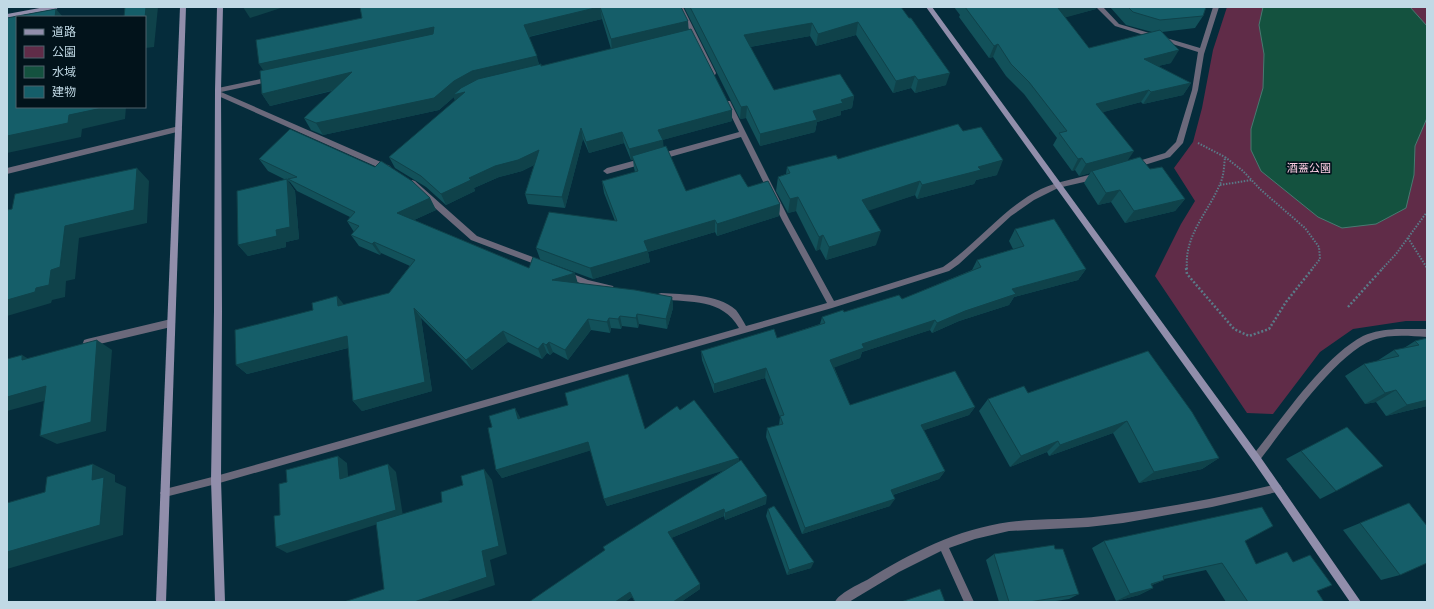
<svg xmlns="http://www.w3.org/2000/svg" width="1434" height="609" font-family="'Work Sans','Noto Sans JP',sans-serif">
<style>
.green{fill:#602c48}
.water{fill:#14523f;stroke:#487a71}
.lines{fill:none;stroke-linecap:round;stroke-linejoin:round}
.path-far1{stroke:#5a7a88;stroke-width:2;stroke-dasharray:1.5 1.5;stroke-linecap:butt}
.path{stroke:#5a7a88;stroke-width:2.5;stroke-dasharray:2 2;stroke-linecap:butt}
.street{fill:#6b697b;fill-rule:evenodd}
.secondary{fill:#918eab;fill-rule:evenodd}
.wall{fill:#12515a;fill-rule:evenodd}
.shaded-wall{fill:#0f424a}
.building{fill:#155e69;stroke:#0f424a}
.labels{text-anchor:middle;dominant-baseline:central;stroke-width:3.5;stroke-linejoin:round;paint-order:stroke}
.park-label{font-size:11px;fill:#fccee3;stroke:#02131b}
</style>
<rect width="100%" height="100%" fill="#052c3b"/>
<path class="green" d="M 1227,7 L 1427,7 L 1427,321 L 1406,321 L 1353,329 L 1320,352 L 1273,414 L 1247,413 L 1155,276 L 1181,224 L 1195,201 L 1174,168 L 1193,142 L 1202,108 L 1213,50 Z"/>
<path class="water" d="M 1263,7 L 1410,7 L 1427,26 L 1427,118 L 1415,146 L 1414,175 L 1406,208 L 1376,224 L 1342,228 L 1318,217 L 1261,171 L 1251,150 L 1251,129 L 1263,88 L 1264,54 L 1259,25 Z"/>
<g class="lines">
<g class="path-far1">
<path d="M 1198,143 L 1225,157"/>
<path d="M 1225,157 L 1243,171 L 1261,190 L 1305,228 L 1319,247 L 1320,259 L 1312,269"/>
<path d="M 1220,185 L 1252,180"/>
<path d="M 1408,238 L 1427,268"/>
<path d="M 1187,269 C 1184,235 1208,213 1220,184 C 1224,176 1224,166 1225,157"/>
<path d="M 1382,269 L 1396,254 L 1427,212"/>
</g>
<g class="path">
<path d="M 1186,268 L 1187,274 L 1234,329 L 1249,336 L 1269,329 L 1286,302 L 1313,268"/>
<path d="M 1348,307 L 1383,268"/>
</g>
<g class="street">
<path d="M 677,7 L 683,7 L 716,73 L 715,75 L 711,75 Z"/>
<path d="M 1096,7 L 1103,7 L 1119,24 L 1200,48 L 1213,7 L 1219,7 L 1204,54 L 1198,90 L 1183,143 L 1170,157 L 1135,168 L 1131,165 L 1132,163 L 1165,153 L 1176,142 L 1192,90 L 1198,52 L 1115,26 Z"/>
<path d="M 270,77 L 273,79 L 272,81 L 221,92 L 390,166 L 391,168 L 390,170 L 384,170 L 216,95 L 215,93 L 216,88 L 218,88 Z"/>
<path d="M 726,101 L 730,101 L 789,219 L 834,301 L 943,267 C 978,243 1003,208 1041,189 C 1059,181 1078,178 1097,173 L 1101,176 L 1097,179 L 1058,188 L 1034,200 L 1011,216 L 959,264 L 949,271 L 832,308 L 216,484 L 165,497 L 162,496 L 160,493 L 162,490 L 165,489 L 216,476 L 739,328 C 722,298 691,303 661,299 L 658,298 L 657,296 L 658,294 L 661,293 C 684,295 717,293 736,310 C 740,315 743,321 746,326 L 827,303 L 782,220 L 741,137 L 659,160 L 655,157 L 659,154 L 739,132 L 725,103 Z"/>
<path d="M 179,126 L 181,127 L 182,129 L 181,131 L 7,174 L 7,168 Z"/>
<path d="M 644,158 L 647,159 L 648,161 L 647,163 L 607,174 L 603,171 L 607,168 Z"/>
<path d="M 412,180 L 415,181 L 477,236 L 546,262 L 547,264 L 546,266 L 540,266 L 471,240 L 409,185 L 408,183 Z"/>
<path d="M 568,272 L 588,280 L 613,286 L 614,288 L 613,290 L 610,291 L 587,286 L 565,277 L 564,275 L 565,273 Z"/>
<path d="M 171,319 L 174,321 L 175,323 L 174,325 L 171,327 L 87,347 L 84,346 L 83,343 L 84,340 L 87,339 Z"/>
<path d="M 1396,329 L 1427,329 L 1427,337 C 1409,336 1390,334 1373,340 C 1335,354 1285,428 1259,461 L 1256,462 L 1253,461 L 1252,458 L 1253,455 C 1282,419 1323,357 1363,336 C 1374,331 1385,330 1396,329 Z"/>
<path d="M 1277,484 L 1280,485 L 1282,488 L 1280,491 L 1277,492 L 1212,507 L 1123,523 L 1088,527 L 1009,531 L 975,539 L 949,548 L 974,602 L 964,602 L 941,551 L 899,572 L 849,602 L 835,602 C 838,594 859,584 867,580 C 910,553 958,529 1009,522 C 1039,518 1071,520 1102,516 C 1161,509 1219,498 1277,484 Z"/>
</g>
<g class="secondary">
<path d="M 45,7 L 59,7 L 56,9 L 7,18 L 7,14 Z"/>
<path d="M 180,7 L 186,7 L 166,602 L 156,602 Z"/>
<path d="M 217,7 L 223,7 L 221,90 L 222,311 L 221,480 L 225,602 L 215,602 L 211,480 L 214,311 L 215,90 Z"/>
<path d="M 926,7 L 932,7 L 1259,455 L 1361,602 L 1350,602 L 1253,461 Z"/>
</g>
</g>
<g class="wall">
<path d="M 360,7 L 681,7 L 689,30 L 732,110 L 732,121 L 662,140 L 663,147 L 686,191 L 748,187 L 780,204 L 779,216 L 717,236 L 715,232 L 648,252 L 650,262 L 593,279 L 547,262 L 578,283 L 672,297 L 673,308 L 667,329 L 639,324 L 638,328 L 622,326 L 621,329 L 611,328 L 610,333 L 591,330 L 568,360 L 553,352 L 550,355 L 547,353 L 542,359 L 508,342 L 472,370 L 421,318 L 432,391 L 362,411 L 353,401 L 348,348 L 247,374 L 236,365 L 344,305 L 389,293 L 410,266 L 381,253 L 380,255 L 359,246 L 351,235 L 354,232 L 347,221 L 350,217 L 297,191 L 290,182 L 287,180 L 295,191 L 299,239 L 286,242 L 286,247 L 248,256 L 238,245 L 286,180 L 268,171 L 259,159 L 430,198 L 436,210 L 414,220 L 529,268 L 540,259 L 536,248 L 615,221 L 604,193 L 602,181 L 635,172 L 634,168 L 633,160 L 631,160 L 624,143 L 589,153 L 583,139 L 565,208 L 528,204 L 525,194 L 534,165 L 522,171 L 499,177 L 474,188 L 475,191 L 446,205 L 426,187 L 395,168 L 389,157 L 455,101 L 454,97 L 439,110 L 323,135 L 311,130 L 304,118 L 332,91 L 270,106 L 262,94 L 263,70 L 362,18 ZM 602,19 L 611,49 L 541,66 L 539,64 L 529,37 Z"/>
<path d="M 684,7 L 901,7 L 946,85 L 915,93 L 911,88 L 893,93 L 856,35 L 816,46 L 810,36 L 750,47 L 774,90 L 854,96 L 852,108 L 841,111 L 841,115 L 817,122 L 815,132 L 760,146 L 746,118 L 740,119 Z"/>
<path d="M 954,7 L 1097,7 L 1096,9 L 1065,17 L 1089,48 L 1152,32 L 1126,25 L 1110,7 L 1206,7 L 1203,16 L 1195,28 L 1162,32 L 1171,63 L 1158,66 L 1191,83 L 1183,95 L 1143,104 L 1141,102 L 1103,112 L 1127,161 L 1150,169 L 1185,199 L 1175,211 L 1125,223 L 1111,202 L 1098,205 L 1084,183 L 1090,173 L 1079,176 L 1075,170 L 1072,171 L 1053,145 L 1057,138 L 1024,94 L 1006,76 L 993,57 L 989,58 L 959,17 L 960,15 Z"/>
<path d="M 963,131 L 997,175 L 976,180 L 974,184 L 917,199 L 915,195 L 868,210 L 876,245 L 826,260 L 820,249 L 816,251 L 796,211 L 788,213 L 776,191 L 778,177 L 786,174 L 787,167 L 838,159 Z"/>
<path d="M 1015,229 L 1086,269 L 1078,280 L 1014,297 L 1009,305 L 959,321 L 932,333 L 930,330 L 862,352 L 860,358 L 834,367 L 850,405 L 975,407 L 969,415 L 924,430 L 945,471 L 939,479 L 893,495 L 890,506 L 802,534 L 766,437 L 767,428 L 779,425 L 780,417 L 765,378 L 714,393 L 702,360 L 701,351 L 777,338 L 820,324 L 822,317 L 902,299 L 972,270 L 977,260 L 1013,249 L 1009,241 Z"/>
<path d="M 1427,338 L 1427,406 L 1386,416 L 1376,402 L 1365,404 L 1345,376 L 1364,364 L 1377,361 L 1394,350 L 1404,348 L 1415,341 Z"/>
<path d="M 1148,351 L 1219,458 L 1202,469 L 1139,483 L 1113,433 L 1049,456 L 1047,452 L 1010,467 L 979,411 L 988,399 L 1028,393 Z"/>
<path d="M 680,410 L 739,461 L 766,504 L 725,520 L 724,516 L 671,538 L 700,584 L 700,589 L 681,602 L 635,602 L 632,597 L 625,602 L 529,602 L 724,470 L 607,506 L 604,499 L 591,450 L 502,478 L 496,470 L 492,427 L 520,417 L 520,419 L 645,429 Z"/>
<path d="M 1301,451 L 1336,491 L 1320,499 L 1286,459 Z"/>
<path d="M 1409,503 L 1400,575 L 1381,580 L 1343,530 Z"/>
<path d="M 768,509 L 811,568 L 787,575 L 766,516 Z"/>
<path d="M 1104,541 L 1245,541 L 1256,564 L 1293,562 L 1317,591 L 1324,602 L 1226,602 L 1206,570 L 1164,579 L 1164,580 L 1152,585 L 1153,588 L 1139,595 L 1116,601 L 1092,548 Z"/>
<path d="M 1055,549 L 1079,594 L 1069,599 L 1049,602 L 999,602 L 986,560 L 994,554 Z"/>
</g>
<g class="shaded-wall">
<path d="M 146,7 L 158,7 L 154,47 L 145,48 L 145,18 Z"/>
<path d="M 243,7 L 284,7 L 250,18 Z"/>
<path d="M 600,7 L 602,19 L 527,37 L 524,25 Z"/>
<path d="M 1063,7 L 1097,7 L 1096,9 L 1053,21 L 1058,8 Z"/>
<path d="M 56,9 L 63,17 L 55,17 Z"/>
<path d="M 688,21 L 689,34 L 612,52 L 611,39 Z"/>
<path d="M 858,22 L 856,35 L 816,46 L 818,34 Z"/>
<path d="M 812,23 L 810,36 L 744,48 L 744,35 Z"/>
<path d="M 434,27 L 439,40 L 267,76 L 259,64 Z"/>
<path d="M 998,44 L 993,57 L 989,58 L 994,46 Z"/>
<path d="M 1179,50 L 1171,63 L 1137,71 L 1144,59 Z"/>
<path d="M 537,56 L 540,69 L 457,106 L 454,97 L 439,110 L 323,135 L 316,123 L 454,81 L 472,71 Z"/>
<path d="M 352,72 L 358,84 L 270,106 L 262,94 Z"/>
<path d="M 950,73 L 946,85 L 915,93 L 918,80 Z"/>
<path d="M 915,76 L 911,88 L 893,93 L 896,81 Z"/>
<path d="M 1191,83 L 1183,95 L 1143,104 L 1151,92 Z"/>
<path d="M 1149,90 L 1141,102 L 1089,116 L 1096,104 Z"/>
<path d="M 854,96 L 852,108 L 841,111 L 841,115 L 817,122 L 815,132 L 760,146 L 760,134 L 841,100 Z"/>
<path d="M 747,106 L 746,118 L 740,119 L 741,107 Z"/>
<path d="M 107,107 L 126,107 L 125,119 L 82,129 L 81,137 L 7,153 L 7,136 L 69,115 Z"/>
<path d="M 732,110 L 732,121 L 659,141 L 658,130 Z"/>
<path d="M 581,128 L 583,139 L 565,208 L 562,197 Z"/>
<path d="M 622,132 L 624,143 L 589,153 L 586,142 Z"/>
<path d="M 663,140 L 664,151 L 632,156 L 633,160 L 631,160 L 629,149 Z"/>
<path d="M 539,150 L 542,161 L 522,171 L 499,177 L 474,188 L 475,191 L 446,205 L 441,194 L 469,178 L 495,166 Z"/>
<path d="M 1134,151 L 1126,163 L 1092,171 L 1090,173 L 1079,176 L 1086,164 Z"/>
<path d="M 1082,158 L 1075,170 L 1072,171 L 1078,159 Z"/>
<path d="M 1003,160 L 997,175 L 976,180 L 974,184 L 917,199 L 922,185 L 978,167 Z"/>
<path d="M 137,168 L 149,181 L 147,223 L 79,238 L 75,279 L 66,281 L 65,297 L 52,300 L 51,303 L 7,316 L 7,300 L 36,288 L 51,270 L 65,226 Z"/>
<path d="M 287,179 L 295,191 L 299,239 L 286,242 L 286,247 L 248,256 L 238,245 L 276,230 Z"/>
<path d="M 920,181 L 915,195 L 859,214 L 862,200 Z"/>
<path d="M 1120,190 L 1111,202 L 1098,205 L 1106,193 Z"/>
<path d="M 798,197 L 796,211 L 788,213 L 790,199 Z"/>
<path d="M 430,198 L 436,210 L 403,225 L 397,213 Z"/>
<path d="M 1185,199 L 1175,211 L 1125,223 L 1134,211 Z"/>
<path d="M 780,204 L 779,216 L 717,236 L 717,224 Z"/>
<path d="M 715,220 L 715,232 L 648,252 L 650,262 L 593,279 L 590,268 L 644,241 Z"/>
<path d="M 881,231 L 876,245 L 826,260 L 829,247 Z"/>
<path d="M 823,235 L 820,249 L 816,251 L 819,237 Z"/>
<path d="M 374,242 L 381,253 L 380,255 L 372,244 Z"/>
<path d="M 1086,269 L 1078,280 L 1014,297 L 1009,305 L 959,321 L 932,333 L 937,323 L 1012,289 Z"/>
<path d="M 575,273 L 578,284 L 552,280 Z"/>
<path d="M 337,296 L 346,307 L 338,306 Z"/>
<path d="M 672,297 L 673,308 L 667,329 L 666,319 Z"/>
<path d="M 414,308 L 421,318 L 432,391 L 362,411 L 353,401 Z"/>
<path d="M 637,314 L 639,324 L 638,328 L 636,318 Z"/>
<path d="M 620,316 L 622,326 L 621,329 L 618,319 Z"/>
<path d="M 609,318 L 611,328 L 610,333 L 607,322 Z"/>
<path d="M 588,319 L 591,330 L 568,360 L 565,350 Z"/>
<path d="M 935,320 L 930,330 L 862,352 L 860,358 L 828,370 L 830,360 L 862,344 Z"/>
<path d="M 503,331 L 508,342 L 472,370 L 466,360 Z"/>
<path d="M 347,336 L 355,346 L 247,374 L 236,365 Z"/>
<path d="M 97,340 L 112,350 L 106,431 L 57,444 L 40,436 Z"/>
<path d="M 549,342 L 553,352 L 550,355 L 546,345 Z"/>
<path d="M 543,343 L 547,353 L 542,359 L 538,349 Z"/>
<path d="M 22,355 L 39,365 L 22,360 Z"/>
<path d="M 766,368 L 765,378 L 714,393 L 714,384 Z"/>
<path d="M 46,386 L 62,396 L 7,411 L 7,397 Z"/>
<path d="M 1396,390 L 1376,402 L 1365,404 L 1385,393 Z"/>
<path d="M 1427,400 L 1427,406 L 1386,416 L 1407,405 Z"/>
<path d="M 975,407 L 969,415 L 916,433 L 921,425 Z"/>
<path d="M 515,408 L 520,417 L 523,428 L 518,419 Z"/>
<path d="M 1127,421 L 1113,433 L 1049,456 L 1060,445 Z"/>
<path d="M 1058,441 L 1047,452 L 1010,467 L 1021,456 Z"/>
<path d="M 588,442 L 592,450 L 502,478 L 496,470 Z"/>
<path d="M 338,456 L 347,463 L 349,486 L 340,479 Z"/>
<path d="M 739,458 L 739,466 L 607,506 L 604,499 Z"/>
<path d="M 1219,458 L 1202,469 L 1139,483 L 1154,472 Z"/>
<path d="M 93,464 L 115,475 L 115,482 L 126,487 L 123,535 L 7,569 L 7,552 L 92,480 Z"/>
<path d="M 388,464 L 396,472 L 403,516 L 287,553 L 276,547 Z"/>
<path d="M 484,469 L 492,480 L 507,554 L 490,560 L 495,585 L 445,602 L 414,602 L 482,551 Z"/>
<path d="M 945,471 L 939,479 L 886,497 L 891,490 Z"/>
<path d="M 767,496 L 766,504 L 725,520 L 725,513 Z"/>
<path d="M 895,499 L 890,506 L 802,534 L 805,528 Z"/>
<path d="M 724,509 L 724,516 L 669,539 L 668,532 Z"/>
<path d="M 814,562 L 811,568 L 787,575 L 789,570 Z"/>
<path d="M 1164,580 L 1150,586 L 1151,584 Z"/>
<path d="M 700,584 L 700,589 L 681,602 L 673,602 Z"/>
<path d="M 1153,588 L 1139,595 L 1116,601 L 1130,594 Z"/>
<path d="M 630,592 L 632,597 L 625,602 L 615,602 Z"/>
</g>
<g class="building">
<path d="M 125,7 L 146,7 L 145,18 L 145,17 L 124,17 Z"/>
<path d="M 360,7 L 599,7 L 524,25 L 537,56 L 472,71 L 454,81 L 434,98 L 316,123 L 304,118 L 352,72 L 262,94 L 260,71 L 433,34 L 434,27 L 259,64 L 256,40 L 362,18 Z"/>
<path d="M 600,7 L 681,7 L 688,21 L 611,39 Z"/>
<path d="M 690,7 L 901,7 L 909,18 L 911,18 L 950,73 L 918,80 L 915,76 L 896,81 L 858,22 L 818,34 L 812,23 L 744,35 L 774,90 L 840,74 L 854,96 L 841,100 L 843,103 L 813,111 L 817,120 L 760,134 L 747,106 L 741,107 Z"/>
<path d="M 965,7 L 1063,7 L 1058,8 L 1089,48 L 1160,30 L 1179,50 L 1144,59 L 1191,83 L 1151,92 L 1149,90 L 1096,104 L 1134,151 L 1086,164 L 1082,158 L 1078,159 L 1059,133 L 1067,131 L 1029,82 L 1011,64 L 998,44 L 994,46 Z"/>
<path d="M 1128,7 L 1206,7 L 1203,16 L 1160,20 L 1133,12 Z"/>
<path d="M 56,9 L 55,17 L 17,17 L 17,107 L 107,107 L 69,115 L 68,123 L 7,136 L 7,18 Z"/>
<path d="M 691,29 L 732,110 L 658,130 L 663,140 L 629,149 L 622,132 L 586,142 L 581,128 L 562,197 L 525,194 L 539,150 L 518,160 L 495,166 L 469,178 L 471,180 L 441,194 L 421,176 L 389,157 L 465,92 L 453,95 L 461,88 L 478,79 L 541,64 L 541,66 Z"/>
<path d="M 958,124 L 963,131 L 981,127 L 1003,160 L 978,167 L 981,170 L 922,185 L 920,181 L 862,200 L 881,231 L 829,247 L 823,235 L 819,237 L 798,197 L 790,199 L 778,177 L 790,173 L 787,167 L 836,155 L 838,159 Z"/>
<path d="M 290,129 L 375,167 L 381,161 L 412,181 L 430,198 L 397,213 L 529,268 L 533,257 L 575,273 L 552,280 L 635,290 L 672,297 L 666,319 L 637,314 L 636,318 L 620,316 L 618,319 L 609,318 L 607,322 L 588,319 L 565,350 L 549,342 L 546,345 L 543,343 L 538,349 L 503,331 L 466,360 L 414,308 L 425,382 L 353,401 L 347,336 L 236,365 L 235,330 L 313,310 L 312,303 L 337,296 L 338,306 L 389,293 L 415,260 L 374,242 L 372,244 L 351,235 L 359,226 L 347,221 L 355,212 L 288,179 L 297,177 L 259,159 Z"/>
<path d="M 666,146 L 686,191 L 740,174 L 748,187 L 768,181 L 780,204 L 717,224 L 715,220 L 644,241 L 648,251 L 590,268 L 536,248 L 549,212 L 617,221 L 602,181 L 638,171 L 632,156 Z"/>
<path d="M 1140,157 L 1150,169 L 1162,167 L 1185,199 L 1134,211 L 1120,190 L 1106,193 L 1092,171 Z"/>
<path d="M 137,168 L 134,210 L 65,226 L 60,267 L 51,270 L 49,285 L 36,288 L 35,292 L 7,300 L 7,210 L 12,209 L 15,194 Z"/>
<path d="M 287,179 L 290,227 L 276,230 L 277,236 L 238,245 L 237,191 Z"/>
<path d="M 1054,219 L 1086,269 L 1012,289 L 1016,294 L 965,311 L 937,323 L 935,320 L 862,344 L 864,348 L 830,360 L 850,405 L 955,371 L 975,407 L 921,425 L 945,471 L 891,490 L 895,499 L 805,528 L 767,428 L 783,424 L 780,416 L 784,415 L 766,368 L 714,384 L 701,351 L 774,329 L 777,338 L 825,323 L 822,317 L 843,310 L 844,312 L 899,295 L 902,299 L 981,267 L 977,260 L 1024,246 L 1015,229 Z"/>
<path d="M 1427,338 L 1427,400 L 1407,405 L 1396,390 L 1385,393 L 1364,364 L 1399,356 L 1394,350 L 1419,345 L 1415,341 Z"/>
<path d="M 97,340 L 91,422 L 40,436 L 46,386 L 7,397 L 7,359 L 22,355 L 22,360 Z"/>
<path d="M 1148,351 L 1192,412 L 1219,458 L 1154,472 L 1127,421 L 1060,445 L 1058,441 L 1021,456 L 988,399 L 1024,386 L 1028,393 Z"/>
<path d="M 628,374 L 645,429 L 677,406 L 680,410 L 694,400 L 739,458 L 604,499 L 588,442 L 496,470 L 488,428 L 492,427 L 489,416 L 515,408 L 518,419 L 568,405 L 565,393 Z"/>
<path d="M 1347,427 L 1383,466 L 1336,491 L 1301,451 Z"/>
<path d="M 338,456 L 340,479 L 388,464 L 396,510 L 276,547 L 274,516 L 280,515 L 279,484 L 287,482 L 286,470 Z"/>
<path d="M 741,460 L 767,496 L 725,513 L 724,509 L 668,532 L 700,584 L 673,602 L 635,602 L 630,592 L 615,602 L 529,602 L 605,550 L 603,547 Z"/>
<path d="M 93,464 L 92,480 L 104,477 L 100,525 L 7,552 L 7,503 L 45,492 L 47,477 Z"/>
<path d="M 484,469 L 499,546 L 482,551 L 487,577 L 414,602 L 344,602 L 384,589 L 376,522 L 442,502 L 441,492 L 463,485 L 461,476 Z"/>
<path d="M 1409,503 L 1427,526 L 1427,563 L 1400,575 L 1360,523 Z"/>
<path d="M 774,506 L 814,562 L 789,570 L 768,509 Z"/>
<path d="M 1262,507 L 1273,526 L 1245,541 L 1256,564 L 1287,552 L 1293,562 L 1310,555 L 1332,585 L 1317,591 L 1324,602 L 1248,602 L 1222,563 L 1163,576 L 1164,580 L 1151,584 L 1153,588 L 1130,594 L 1104,541 Z"/>
<path d="M 1054,545 L 1055,549 L 1063,549 L 1079,594 L 1029,602 L 1009,602 L 994,554 Z"/>
<path d="M 940,589 L 945,602 L 901,602 Z"/>
</g>
<g class="labels">
<g class="park-label">
<text x="1309" y="168">酒蓋公園</text>
</g>
</g>
<rect width="1434" height="609" fill="none" stroke="#c1d9e5" stroke-width="16"/>
<rect x="16" y="16" width="130" height="92" fill="#02131b" stroke="#4e626c"/>
<rect x="24" y="29" width="20" height="6" fill="#918eab" stroke="#4e626c"/>
<text x="52" y="36" font-size="12" fill="#c1d9e5">道路</text>
<rect x="24" y="46" width="20" height="12" fill="#602c48" stroke="#4e626c"/>
<text x="52" y="56" font-size="12" fill="#c1d9e5">公園</text>
<rect x="24" y="66" width="20" height="12" fill="#14523f" stroke="#4e626c"/>
<text x="52" y="76" font-size="12" fill="#c1d9e5">水域</text>
<rect x="24" y="86" width="20" height="12" fill="#155e69" stroke="#4e626c"/>
<text x="52" y="96" font-size="12" fill="#c1d9e5">建物</text>
</svg>
